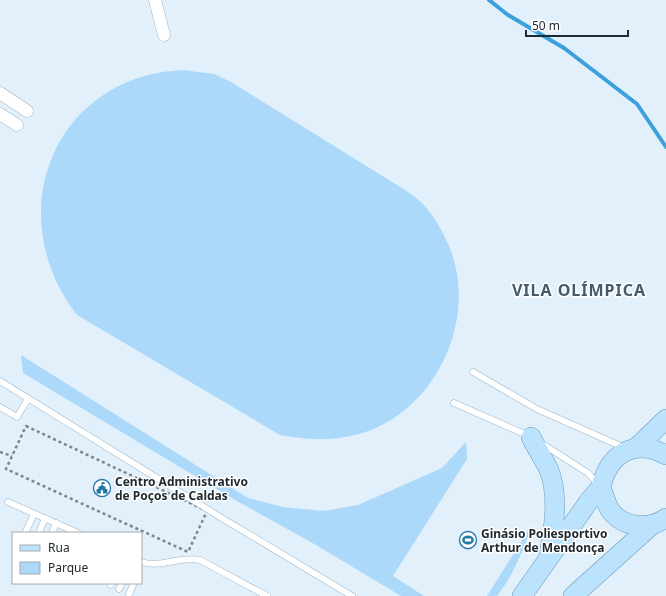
<svg xmlns="http://www.w3.org/2000/svg" width="666" height="596" font-family="'Noto Sans',sans-serif">
<style>
.green{fill:#acd9f9}
.lines{fill:none;stroke-linecap:round;stroke-linejoin:round}
.stream{stroke:#3ca0da;stroke-width:4}
.lane-casing{stroke:#9cb5c6;stroke-width:7}
.street-casing{stroke:#9cb5c6;stroke-width:13}
.primary-casing{stroke:#6996b4;stroke-width:20}
.path{stroke:#79868e;stroke-width:2.5;stroke-dasharray:3 3;stroke-linecap:butt}
.lane{stroke:#fff;stroke-width:6}
.street{stroke:#fff;stroke-width:12}
.primary{stroke:#bce3fd;stroke-width:19}
.labels{text-anchor:middle;dominant-baseline:central;stroke-width:3;stroke-linejoin:round;paint-order:stroke}
.poi-label{font-size:12px;font-weight:bold;fill:#202a31;stroke:#fff;text-anchor:start}
.district-label{font-size:16px;font-weight:bold;letter-spacing:1px;fill:#455b6b;stroke:#fff}
</style>
<rect width="100%" height="100%" fill="#e1f0fb"/>
<g class="green">
<path d="M 182,70 L 214,74 L 231,82 L 405,190 C 427,203 439,223 449,246 C 480,320 434,416 355,435 C 330,441 306,440 280,435 L 77,315 C 0,216 52,77 182,70 Z"/>
<path d="M 21,355 L 248,498 L 283,507 L 324,511 L 358,505 L 442,468 L 466,442 L 467,459 L 393,576 L 424,596 L 401,596 L 316,545 L 230,497 L 23,373 Z"/>
<path d="M 528,531 L 530,532 C 521,554 513,576 497,596 L 487,596 Z"/>
</g>
<g class="lines">
<path class="stream" d="M 489,0 L 508,15 L 564,48 L 637,104 L 666,147"/>
<g class="lane-casing">
<g id="lane">
<path d="M 473,372 L 537,409 L 625,448"/>
<path d="M 0,381 L 220,517 L 352,596"/>
<path d="M 454,403 L 529,436"/>
<path d="M 0,407 L 17,417 L 28,399"/>
<path d="M 541,443 L 588,473 L 598,484"/>
<path d="M 8,502 L 78,533"/>
<path d="M 25,533 L 34,514"/>
<path d="M 39,533 L 45,518"/>
<path d="M 52,533 L 56,523"/>
<path d="M 141,562 C 161,568 180,556 200,560 L 267,596"/>
<path d="M 111,585 L 112,583"/>
<path d="M 119,589 L 122,583"/>
<path d="M 129,594 L 134,583"/>
</g>
</g>
<g class="street-casing">
<g id="street">
<path d="M 155,0 L 164,35"/>
<path d="M 0,93 L 27,111"/>
<path d="M 0,114 L 17,125"/>
</g>
</g>
<g class="primary-casing">
<g id="primary">
<path d="M 531,437 C 536,448 544,459 549,470 C 559,496 554,528 549,554"/>
<path d="M 636,448 L 666,419"/>
<path d="M 666,455 C 635,438 609,453 601,487 C 604,495 606,503 610,510 C 623,528 649,530 666,518"/>
<path d="M 522,596 L 589,501 L 601,487"/>
<path d="M 573,596 L 653,524"/>
</g>
</g>
<g class="path">
<path d="M 26,426 L 207,511 L 188,552 L 6,469 Z"/>
<path d="M 0,452 L 12,456"/>
</g>
<use href="#lane" class="lane"/>
<use href="#street" class="street"/>
<use href="#primary" class="primary"/>
</g>
<defs>
<g id="civic-ring" transform="scale(0.9)"><circle r="9.5" fill="#fff" stroke="#2378a8" stroke-width="1.5"/><path d="M-.6-6.5H3V-4.5H.6V-3L4-1V1h2V6H-6V1h2V-1L-.6-3ZM-1.2 2.5V6h2.4V2.5Z" fill="#2378a8"/></g>
<g id="stadium-ring" transform="scale(0.9)"><circle r="9.5" fill="#fff" stroke="#2378a8" stroke-width="1.5"/><path d="M0-5a6.5 5 0 1 0 0 10a6.5 5 0 1 0 0-10ZM-3.5-1.8h7v3.6h-7Z" fill="#2378a8"/></g>
</defs>
<g fill-rule="evenodd">
<use href="#civic-ring" x="102" y="488"/>
<use href="#stadium-ring" x="468" y="540"/>
</g>
<g class="labels">
<g class="poi-label">
<text x="115" y="481">Centro Administrativo<tspan x="115" dy="14">de Poços de Caldas</tspan></text>
<text x="481" y="533">Ginásio Poliesportivo<tspan x="481" dy="14">Arthur de Mendonça</tspan></text>
</g>
<g class="district-label">
<text x="579" y="290">VILA OLÍMPICA</text>
</g>
</g>
<rect x="12" y="532" width="130" height="52" fill="#ffffff" stroke="#a6aaad"/>
<rect x="20" y="545" width="20" height="6" fill="#bce3fd" stroke="#a6aaad"/>
<text x="48" y="552" font-size="12" fill="#202a31">Rua</text>
<rect x="20" y="562" width="20" height="12" fill="#acd9f9" stroke="#a6aaad"/>
<text x="48" y="572" font-size="12" fill="#202a31">Parque</text>
<path d="M526 30v6h102v-6" fill="none" stroke="#202a31" stroke-width="2"/>
<text x="532" y="30" font-size="12" fill="#202a31" stroke="#ffffff" stroke-width="3" paint-order="stroke">50 m</text>
</svg>
